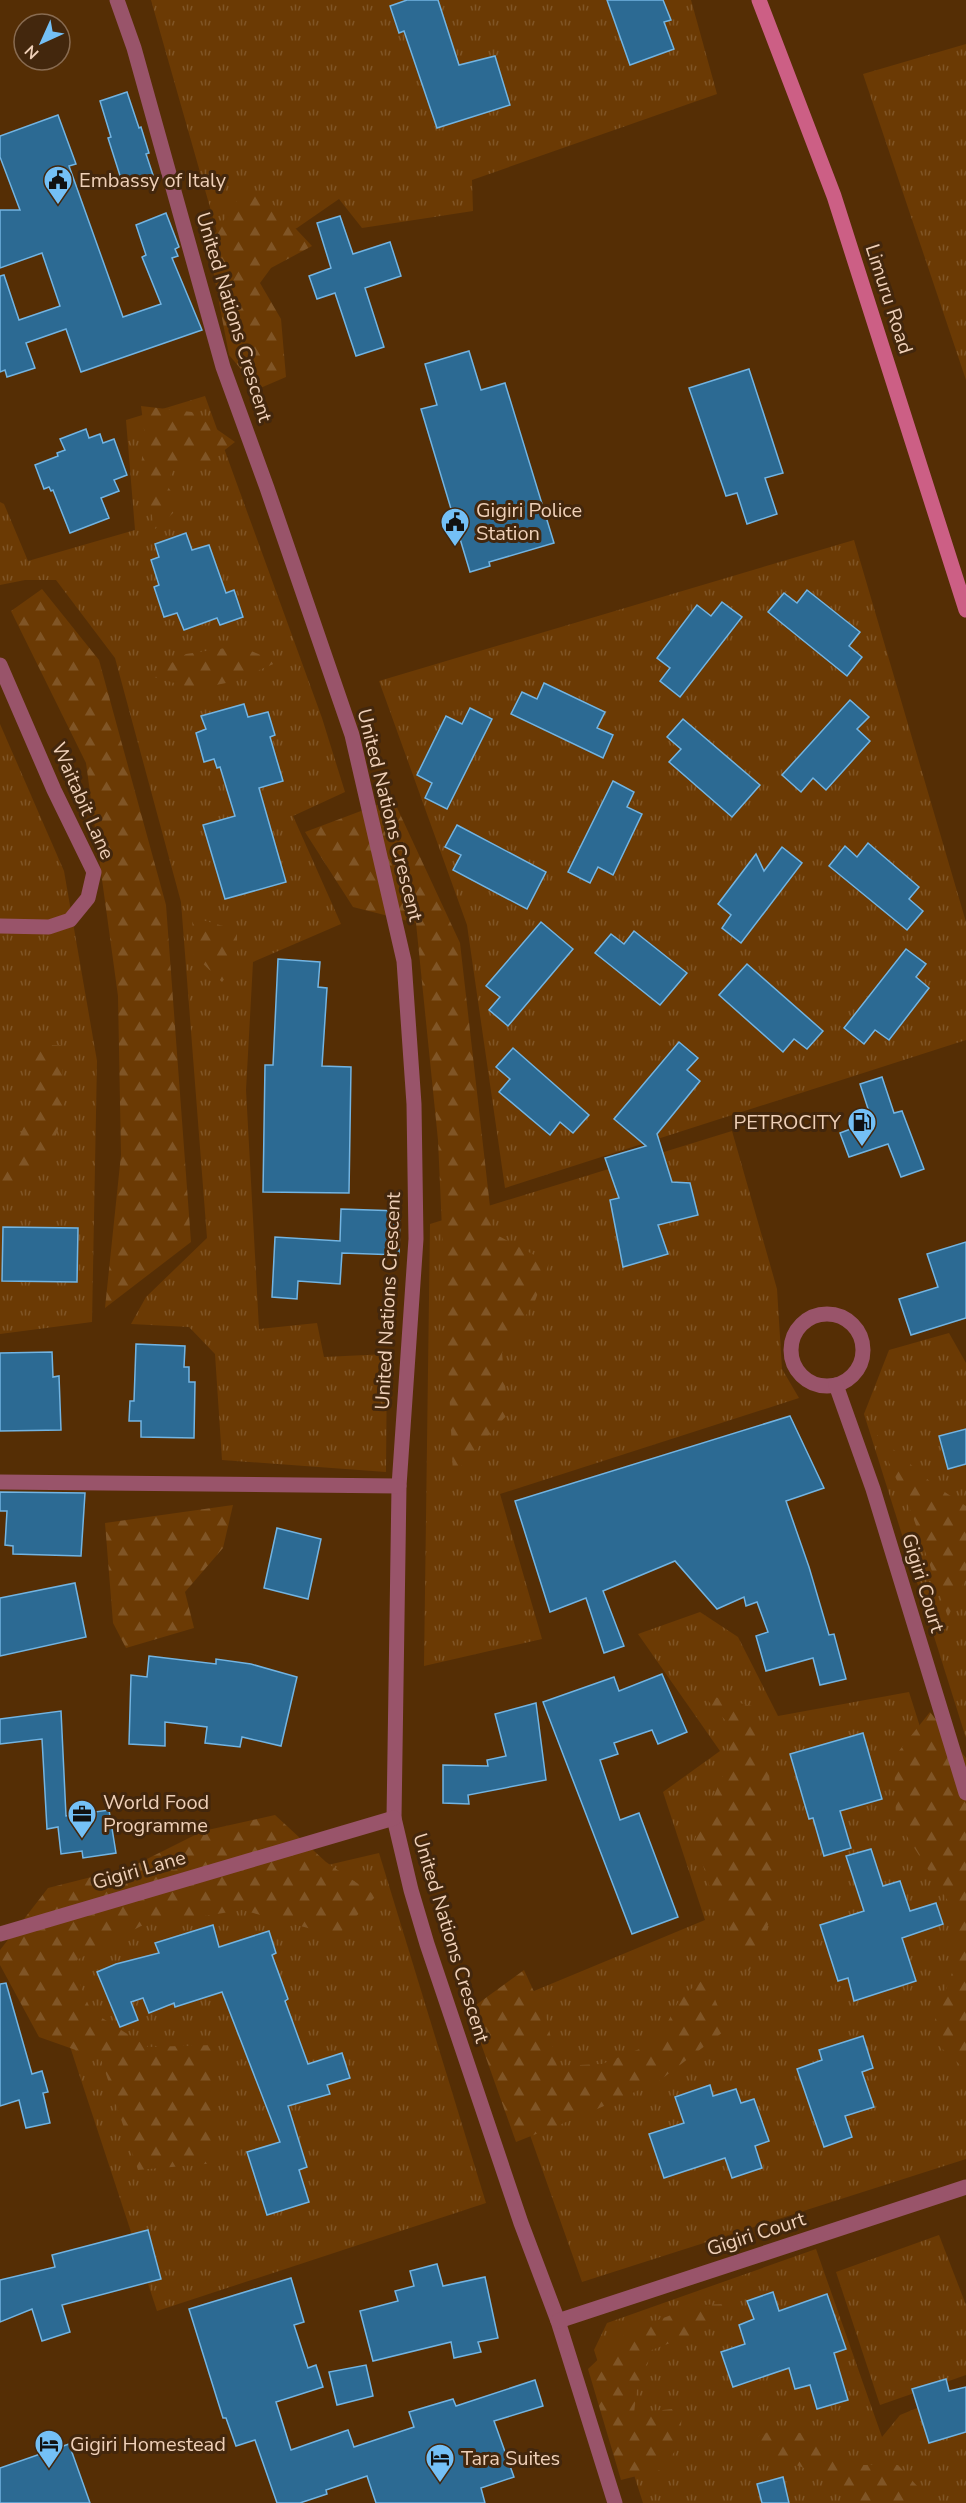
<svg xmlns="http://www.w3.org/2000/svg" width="966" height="2503" font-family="'Nunito Sans',sans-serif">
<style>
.grass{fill:url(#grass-tufts)}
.forest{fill:url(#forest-firs)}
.building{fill:#2c6a93;stroke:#72b4e2;stroke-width:1.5}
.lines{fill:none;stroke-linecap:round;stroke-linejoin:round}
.street{stroke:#99546a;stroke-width:15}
.secondary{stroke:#cc5f85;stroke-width:15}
.labels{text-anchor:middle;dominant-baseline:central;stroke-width:6;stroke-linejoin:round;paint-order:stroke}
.poi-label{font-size:20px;fill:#efd0b8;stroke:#43270d;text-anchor:start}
.street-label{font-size:20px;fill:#efd0b8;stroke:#43270d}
</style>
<defs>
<pattern id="grass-tufts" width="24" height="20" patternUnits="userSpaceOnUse" patternTransform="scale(1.5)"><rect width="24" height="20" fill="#6b3a04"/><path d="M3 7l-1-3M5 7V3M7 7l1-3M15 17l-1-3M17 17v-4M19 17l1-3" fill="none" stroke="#805526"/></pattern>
<pattern id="forest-firs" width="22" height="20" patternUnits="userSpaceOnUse" patternTransform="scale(1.5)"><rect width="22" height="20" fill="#6b3a04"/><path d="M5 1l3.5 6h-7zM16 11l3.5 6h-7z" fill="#805526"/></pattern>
</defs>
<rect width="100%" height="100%" fill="#552e05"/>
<g class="grass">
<path d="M 151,0 L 691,0 L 717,94 L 472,180 L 473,211 L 362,228 L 339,199 L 297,228 L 225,260 Z"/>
<path d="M 966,44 L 966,380 L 863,74 Z"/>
<path d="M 205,396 L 322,718 L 345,792 L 293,816 L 341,924 L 253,962 L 246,1090 L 259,1329 L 317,1323 L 324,1357 L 387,1354 L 386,1472 L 222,1460 L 215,1354 L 189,1327 L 131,1324 L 146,1297 L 207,1238 L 181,902 L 115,658 L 56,580 L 25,580 L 0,585 L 0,502 L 4,504 L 28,561 L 135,530 L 126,420 Z"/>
<path d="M 854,540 L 966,922 L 966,1040 L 505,1188 L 467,925 L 379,681 Z"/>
<path d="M 0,724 L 64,871 L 97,1061 L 92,1322 L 0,1334 Z"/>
<path d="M 732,1131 L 777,1289 L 782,1369 L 799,1398 L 500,1494 L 542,1639 L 424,1666 L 430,1224 Z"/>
<path d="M 949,1333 L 966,1363 L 966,1738 L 864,1414 L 889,1350 Z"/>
<path d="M 700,1612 L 738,1637 L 778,1716 L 909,1692 L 966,1872 L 966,2159 L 582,2282 L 486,2011 L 705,1920 L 663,1792 L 720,1751 L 638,1634 Z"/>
<path d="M 379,1853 L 486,2203 L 157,2311 L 33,1934 Z"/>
<path d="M 939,2235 L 966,2305 L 966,2375 L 880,2405 L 836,2272 Z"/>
<path d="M 816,2249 L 882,2437 L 900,2415 L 966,2388 L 966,2503 L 643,2503 L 594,2350 L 607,2323 Z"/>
</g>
<g class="forest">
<path d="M 264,195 L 312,246 L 271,268 L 260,283 L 281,319 L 286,377 L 258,389 L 229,355 L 208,244 L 240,196 Z"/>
<path d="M 141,406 L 192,412 L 235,442 L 208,463 L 173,462 L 168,487 L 181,506 L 155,529 L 141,465 L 145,437 Z"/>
<path d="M 42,589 L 99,660 L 166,905 L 191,1242 L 105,1308 L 121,1155 L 118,996 L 86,763 L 11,611 Z"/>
<path d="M 239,646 L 278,662 L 231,682 L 196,689 L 150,676 L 186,654 Z"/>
<path d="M 393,799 L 460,943 L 493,1233 L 549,1263 L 535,1301 L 502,1353 L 508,1414 L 453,1475 L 438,1140 L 416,923 L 353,907 L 305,832 Z"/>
<path d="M 192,917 L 237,930 L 237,963 L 222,982 L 194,955 Z"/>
<path d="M 34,1045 L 61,1045 L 64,1113 L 47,1160 L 7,1186 L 0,1184 L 0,1154 L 12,1153 L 33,1106 Z"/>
<path d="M 876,1434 L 934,1485 L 966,1506 L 966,1577 L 948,1617 L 912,1514 Z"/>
<path d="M 233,1505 L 223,1548 L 185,1592 L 194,1628 L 126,1648 L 113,1623 L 105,1523 Z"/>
<path d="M 702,1694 L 752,1706 L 769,1770 L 776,1905 L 749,1972 L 710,1888 L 695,1839 L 723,1775 L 733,1729 Z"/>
<path d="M 930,1712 L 966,1758 L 966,2070 L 929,2037 L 953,1970 L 955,1912 L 896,1819 L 894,1757 Z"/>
<path d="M 275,1815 L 326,1862 L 376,1896 L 337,1936 L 242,1910 L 141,1926 L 71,1963 L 91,2011 L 148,2047 L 213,2045 L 216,2163 L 138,2170 L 101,2059 L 39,2037 L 0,1965 L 0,1950 L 48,1888 L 131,1867 L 203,1831 Z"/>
<path d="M 524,1970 L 547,2020 L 557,2066 L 602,2064 L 657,2042 L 681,1997 L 706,1977 L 727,2029 L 659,2081 L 584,2115 L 516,2142 L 469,2010 Z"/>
<path d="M 727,2304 L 715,2326 L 649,2351 L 648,2363 L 637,2389 L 634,2413 L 682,2408 L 680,2445 L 660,2470 L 621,2480 L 588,2369 L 627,2332 L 697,2305 Z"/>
<path d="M 768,2432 L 806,2433 L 838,2465 L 898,2465 L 918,2487 L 914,2503 L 851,2503 L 847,2497 L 804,2468 L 770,2455 L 752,2439 Z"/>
</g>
<g class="building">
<path d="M 407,0 L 438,0 L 459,65 L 495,56 L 510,105 L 437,128 L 404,31 L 399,33 L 390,6 Z"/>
<path d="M 607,0 L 663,0 L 671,20 L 664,22 L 674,49 L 630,65 Z"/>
<path d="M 127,92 L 139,128 L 141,127 L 149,153 L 146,154 L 153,175 L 123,185 L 108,138 L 111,137 L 100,101 Z"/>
<path d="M 58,115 L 76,164 L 69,166 L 123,317 L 161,304 L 142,257 L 146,255 L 136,225 L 166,213 L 179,247 L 175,249 L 178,256 L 172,258 L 202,330 L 81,372 L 66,329 L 26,343 L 35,368 L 7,377 L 5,370 L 0,372 L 0,276 L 4,275 L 19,320 L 60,306 L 42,253 L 0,268 L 0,210 L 20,210 L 0,157 L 0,136 Z"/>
<path d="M 340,216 L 353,254 L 390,242 L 401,276 L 365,288 L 384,347 L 356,356 L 335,293 L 317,299 L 309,276 L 331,268 L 317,223 Z"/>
<path d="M 469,351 L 481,390 L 505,383 L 554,543 L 489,562 L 490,566 L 470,572 L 421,409 L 437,405 L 425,364 Z"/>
<path d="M 749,369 L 783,473 L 765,478 L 777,514 L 747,524 L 737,493 L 726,496 L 689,388 Z"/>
<path d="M 86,429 L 89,438 L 100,434 L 103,443 L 114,439 L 127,475 L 114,480 L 119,491 L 101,498 L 109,518 L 70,533 L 53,490 L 51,491 L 49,487 L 44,489 L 35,465 L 58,456 L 57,453 L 65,450 L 60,439 Z"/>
<path d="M 186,533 L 192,550 L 209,545 L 226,593 L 234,590 L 243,617 L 220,625 L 217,618 L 184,630 L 177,613 L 164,617 L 154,587 L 159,585 L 151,560 L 159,557 L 155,544 Z"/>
<path d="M 807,590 L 860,632 L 849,646 L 862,657 L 847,676 L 768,612 L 784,593 L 797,603 Z"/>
<path d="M 722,602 L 742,617 L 680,697 L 660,681 L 670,668 L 657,658 L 697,605 L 711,616 Z"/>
<path d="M 544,683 L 605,712 L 597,728 L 613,735 L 603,758 L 511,714 L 522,692 L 537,699 Z"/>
<path d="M 850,700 L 869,717 L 857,729 L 870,741 L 826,790 L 813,778 L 801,792 L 782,775 Z"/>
<path d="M 244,704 L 248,717 L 268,712 L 275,735 L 270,737 L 283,781 L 259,788 L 286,882 L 225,899 L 203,825 L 235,816 L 220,767 L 217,768 L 214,759 L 204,762 L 196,733 L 206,729 L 201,716 Z"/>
<path d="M 470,708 L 492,719 L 447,809 L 425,798 L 432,783 L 417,775 L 446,716 L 462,724 Z"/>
<path d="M 683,719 L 760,785 L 732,817 L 669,762 L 681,749 L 667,737 Z"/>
<path d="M 613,781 L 634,792 L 627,807 L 642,814 L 613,875 L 598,867 L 590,883 L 568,872 Z"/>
<path d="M 457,825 L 546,872 L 527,909 L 453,870 L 461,855 L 445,847 Z"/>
<path d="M 868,843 L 919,887 L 909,899 L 923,911 L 907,930 L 829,866 L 845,846 L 857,857 Z"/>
<path d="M 782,847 L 802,863 L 741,943 L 722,928 L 731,915 L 718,904 L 756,854 L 764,871 Z"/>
<path d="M 541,922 L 573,949 L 508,1026 L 489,1010 L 500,997 L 486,986 Z"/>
<path d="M 634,931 L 687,973 L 660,1005 L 595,953 L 611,934 L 624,944 Z"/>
<path d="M 906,949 L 926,964 L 916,977 L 929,988 L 889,1040 L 875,1030 L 864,1044 L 844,1028 Z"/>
<path d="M 278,959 L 320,962 L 318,987 L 327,988 L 322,1066 L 351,1067 L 349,1193 L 263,1192 L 265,1065 L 273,1065 Z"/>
<path d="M 747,964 L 823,1031 L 807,1049 L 794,1039 L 783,1052 L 719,995 Z"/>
<path d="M 679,1042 L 698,1058 L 687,1070 L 700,1081 L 657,1134 L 672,1182 L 690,1183 L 698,1215 L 658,1225 L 668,1254 L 623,1267 L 610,1200 L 619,1198 L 605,1158 L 646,1146 L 614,1119 Z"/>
<path d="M 513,1048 L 589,1115 L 573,1133 L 560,1122 L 550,1135 L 499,1092 L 510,1079 L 496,1067 Z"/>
<path d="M 882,1077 L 894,1113 L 902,1111 L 924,1169 L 901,1177 L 888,1144 L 849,1157 L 840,1133 L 872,1121 L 860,1084 Z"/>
<path d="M 341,1209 L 400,1211 L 399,1255 L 342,1253 L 340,1284 L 298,1281 L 297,1299 L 272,1297 L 275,1237 L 340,1241 Z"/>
<path d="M 3,1227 L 78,1228 L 77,1282 L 2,1281 Z"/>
<path d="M 966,1242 L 966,1318 L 911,1335 L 899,1299 L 938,1287 L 927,1254 Z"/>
<path d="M 136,1344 L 185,1346 L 184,1367 L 189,1367 L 189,1382 L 195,1382 L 194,1438 L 141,1437 L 141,1421 L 129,1421 L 130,1401 L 134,1401 Z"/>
<path d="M 52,1352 L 53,1377 L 59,1376 L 61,1430 L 0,1431 L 0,1353 Z"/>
<path d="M 790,1416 L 824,1488 L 786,1501 L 809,1567 L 829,1635 L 834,1634 L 846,1679 L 820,1685 L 813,1658 L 766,1671 L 756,1636 L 768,1632 L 757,1602 L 746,1606 L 744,1597 L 717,1609 L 675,1561 L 603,1591 L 624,1646 L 604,1653 L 586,1598 L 550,1612 L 515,1501 Z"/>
<path d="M 966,1429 L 966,1464 L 948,1469 L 939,1436 Z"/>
<path d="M 0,1492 L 85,1493 L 81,1556 L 13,1554 L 13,1546 L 5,1545 L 7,1511 L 0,1511 Z"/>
<path d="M 277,1528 L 321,1539 L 308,1599 L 264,1588 Z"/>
<path d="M 75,1583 L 86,1637 L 0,1656 L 0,1598 Z"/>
<path d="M 149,1656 L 216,1664 L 216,1659 L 251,1664 L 297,1677 L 281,1746 L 242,1737 L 240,1747 L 205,1743 L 207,1727 L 165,1722 L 165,1746 L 129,1744 L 131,1675 L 147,1677 Z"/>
<path d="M 662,1674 L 687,1732 L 658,1744 L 652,1730 L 614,1743 L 618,1754 L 600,1760 L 620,1820 L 639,1813 L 678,1917 L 632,1934 L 543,1702 L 614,1677 L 619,1691 Z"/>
<path d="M 536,1703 L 546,1780 L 468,1795 L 469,1804 L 443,1803 L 443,1765 L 488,1766 L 487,1760 L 506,1756 L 495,1714 Z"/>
<path d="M 61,1711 L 66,1816 L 109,1810 L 116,1853 L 83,1858 L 82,1851 L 61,1854 L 58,1827 L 47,1829 L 42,1739 L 0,1744 L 0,1719 Z"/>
<path d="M 863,1733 L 882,1799 L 840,1811 L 851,1848 L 824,1856 L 813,1818 L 809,1819 L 790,1754 Z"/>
<path d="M 871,1849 L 883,1886 L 900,1881 L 910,1911 L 936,1903 L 943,1924 L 902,1938 L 916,1981 L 854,2001 L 848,1978 L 838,1981 L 820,1925 L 864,1911 L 846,1856 Z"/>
<path d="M 213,1925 L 219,1947 L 269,1931 L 276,1953 L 272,1955 L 288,1999 L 285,2001 L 308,2064 L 342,2053 L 350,2078 L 327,2085 L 330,2094 L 288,2106 L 307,2167 L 299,2170 L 309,2202 L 267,2215 L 247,2152 L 280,2142 L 222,1992 L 175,2007 L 174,2003 L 149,2013 L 143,1998 L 131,2002 L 138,2020 L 120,2027 L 97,1972 L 116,1964 L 159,1953 L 155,1943 Z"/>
<path d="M 6,1983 L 32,2074 L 42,2071 L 48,2092 L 43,2093 L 50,2123 L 26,2128 L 19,2100 L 0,2106 L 0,1984 Z"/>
<path d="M 863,2036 L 873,2068 L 862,2072 L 874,2107 L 845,2116 L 852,2137 L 824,2147 L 797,2069 L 822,2060 L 819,2050 Z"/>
<path d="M 710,2085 L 713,2096 L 736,2089 L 741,2103 L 754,2099 L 769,2141 L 755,2146 L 762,2168 L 732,2178 L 725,2158 L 664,2178 L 649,2134 L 684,2123 L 675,2097 Z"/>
<path d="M 148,2230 L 161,2279 L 62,2305 L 70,2332 L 42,2341 L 32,2309 L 0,2322 L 0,2280 L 55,2267 L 52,2255 Z"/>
<path d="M 437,2264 L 443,2286 L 485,2277 L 498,2338 L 478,2342 L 481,2352 L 454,2358 L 451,2342 L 373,2361 L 360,2311 L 398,2301 L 395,2291 L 414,2286 L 410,2271 Z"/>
<path d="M 291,2278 L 304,2322 L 294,2325 L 308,2368 L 316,2365 L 323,2387 L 276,2402 L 291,2450 L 348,2430 L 354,2447 L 414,2427 L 409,2412 L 453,2399 L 456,2406 L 535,2380 L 543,2406 L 494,2421 L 514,2477 L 481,2488 L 485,2503 L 376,2503 L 367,2476 L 326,2490 L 327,2494 L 300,2503 L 277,2503 L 255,2440 L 236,2446 L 226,2418 L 223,2418 L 189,2309 Z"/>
<path d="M 773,2292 L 779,2311 L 827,2294 L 846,2349 L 834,2353 L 848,2400 L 817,2409 L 810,2385 L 795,2389 L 789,2368 L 733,2387 L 721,2352 L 745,2344 L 739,2325 L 754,2319 L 747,2301 Z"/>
<path d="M 366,2365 L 373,2396 L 337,2405 L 329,2372 Z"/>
<path d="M 946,2379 L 949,2391 L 966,2387 L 966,2432 L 929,2443 L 912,2389 Z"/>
<path d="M 69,2444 L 90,2503 L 0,2503 L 0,2468 Z"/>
<path d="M 783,2477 L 789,2503 L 762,2503 L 757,2484 Z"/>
</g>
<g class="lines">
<g class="street">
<path d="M 117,0 L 134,48 L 223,367 L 267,488 L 352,735 L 404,961 L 414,1104 L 416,1239 L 399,1486 L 394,1818 L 411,1890 L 427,1944 L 521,2223 L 558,2321 L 615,2503"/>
<path d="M 0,665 L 54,790 L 94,872 L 88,898 L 70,920 L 49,927 L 0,926"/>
<circle cx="827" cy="1350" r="36"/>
<path d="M 836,1385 L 873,1489 L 966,1793"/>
<path d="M 0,1482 L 399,1486"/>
<path d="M 0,1934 L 394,1818"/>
<path d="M 558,2321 L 966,2187"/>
</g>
<path class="secondary" d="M 759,0 L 834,196 L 966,610"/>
</g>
<defs>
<g id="civic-pin" transform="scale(1.5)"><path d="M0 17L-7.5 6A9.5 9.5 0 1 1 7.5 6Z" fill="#74c0f6" stroke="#43270d"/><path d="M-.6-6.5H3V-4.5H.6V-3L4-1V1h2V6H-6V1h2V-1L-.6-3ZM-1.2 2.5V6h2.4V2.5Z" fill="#111"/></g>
<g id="fuel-pin" transform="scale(1.5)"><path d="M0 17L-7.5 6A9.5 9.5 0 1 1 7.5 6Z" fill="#74c0f6" stroke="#43270d"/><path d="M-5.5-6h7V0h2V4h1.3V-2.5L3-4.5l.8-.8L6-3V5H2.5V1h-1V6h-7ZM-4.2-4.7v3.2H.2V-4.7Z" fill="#111"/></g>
<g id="office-pin" transform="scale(1.5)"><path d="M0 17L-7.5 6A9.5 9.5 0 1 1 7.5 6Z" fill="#74c0f6" stroke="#43270d"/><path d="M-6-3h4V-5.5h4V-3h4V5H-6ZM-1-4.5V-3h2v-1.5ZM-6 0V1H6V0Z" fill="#111"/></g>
<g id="hotel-pin" transform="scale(1.5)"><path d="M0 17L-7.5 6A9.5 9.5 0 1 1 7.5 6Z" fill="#74c0f6" stroke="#43270d"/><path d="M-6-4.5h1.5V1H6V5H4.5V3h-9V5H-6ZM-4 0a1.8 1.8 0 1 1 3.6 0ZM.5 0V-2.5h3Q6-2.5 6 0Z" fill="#111"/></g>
</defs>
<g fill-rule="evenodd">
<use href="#civic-pin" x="58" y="180"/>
<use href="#civic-pin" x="455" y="522"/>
<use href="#fuel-pin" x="862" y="1122"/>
<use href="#office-pin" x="82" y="1814"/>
<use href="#hotel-pin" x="49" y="2444"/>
<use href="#hotel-pin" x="440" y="2458"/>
</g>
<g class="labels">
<g class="poi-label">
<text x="79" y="180">Embassy of Italy</text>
<text x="476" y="510">Gigiri Police<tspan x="476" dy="23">Station</tspan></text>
<text x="841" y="1122" text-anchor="end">PETROCITY</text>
<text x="103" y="1802">World Food<tspan x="103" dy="23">Programme</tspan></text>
<text x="70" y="2444">Gigiri Homestead</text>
<text x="461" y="2458">Tara Suites</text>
</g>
<g class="street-label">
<text transform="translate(889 299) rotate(72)">Limuru Road</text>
<text transform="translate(234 317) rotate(73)">United Nations Crescent</text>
<text transform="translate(83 801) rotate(66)">Waitabit Lane</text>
<text transform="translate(390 815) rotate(76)">United Nations Crescent</text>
<text transform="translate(388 1301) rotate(-87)">United Nations Crescent</text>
<text transform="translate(923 1583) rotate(73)">Gigiri Court</text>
<text transform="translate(139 1870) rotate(-16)">Gigiri Lane</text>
<text transform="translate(451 1938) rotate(73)">United Nations Crescent</text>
<text transform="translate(756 2234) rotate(-18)">Gigiri Court</text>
</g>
</g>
<g transform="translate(42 42) rotate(225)"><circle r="28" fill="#43270d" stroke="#886b51" stroke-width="1.5"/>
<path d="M0-4.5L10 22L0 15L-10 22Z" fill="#74c0f6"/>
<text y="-9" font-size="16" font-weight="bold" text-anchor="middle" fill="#efd0b8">N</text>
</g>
</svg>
